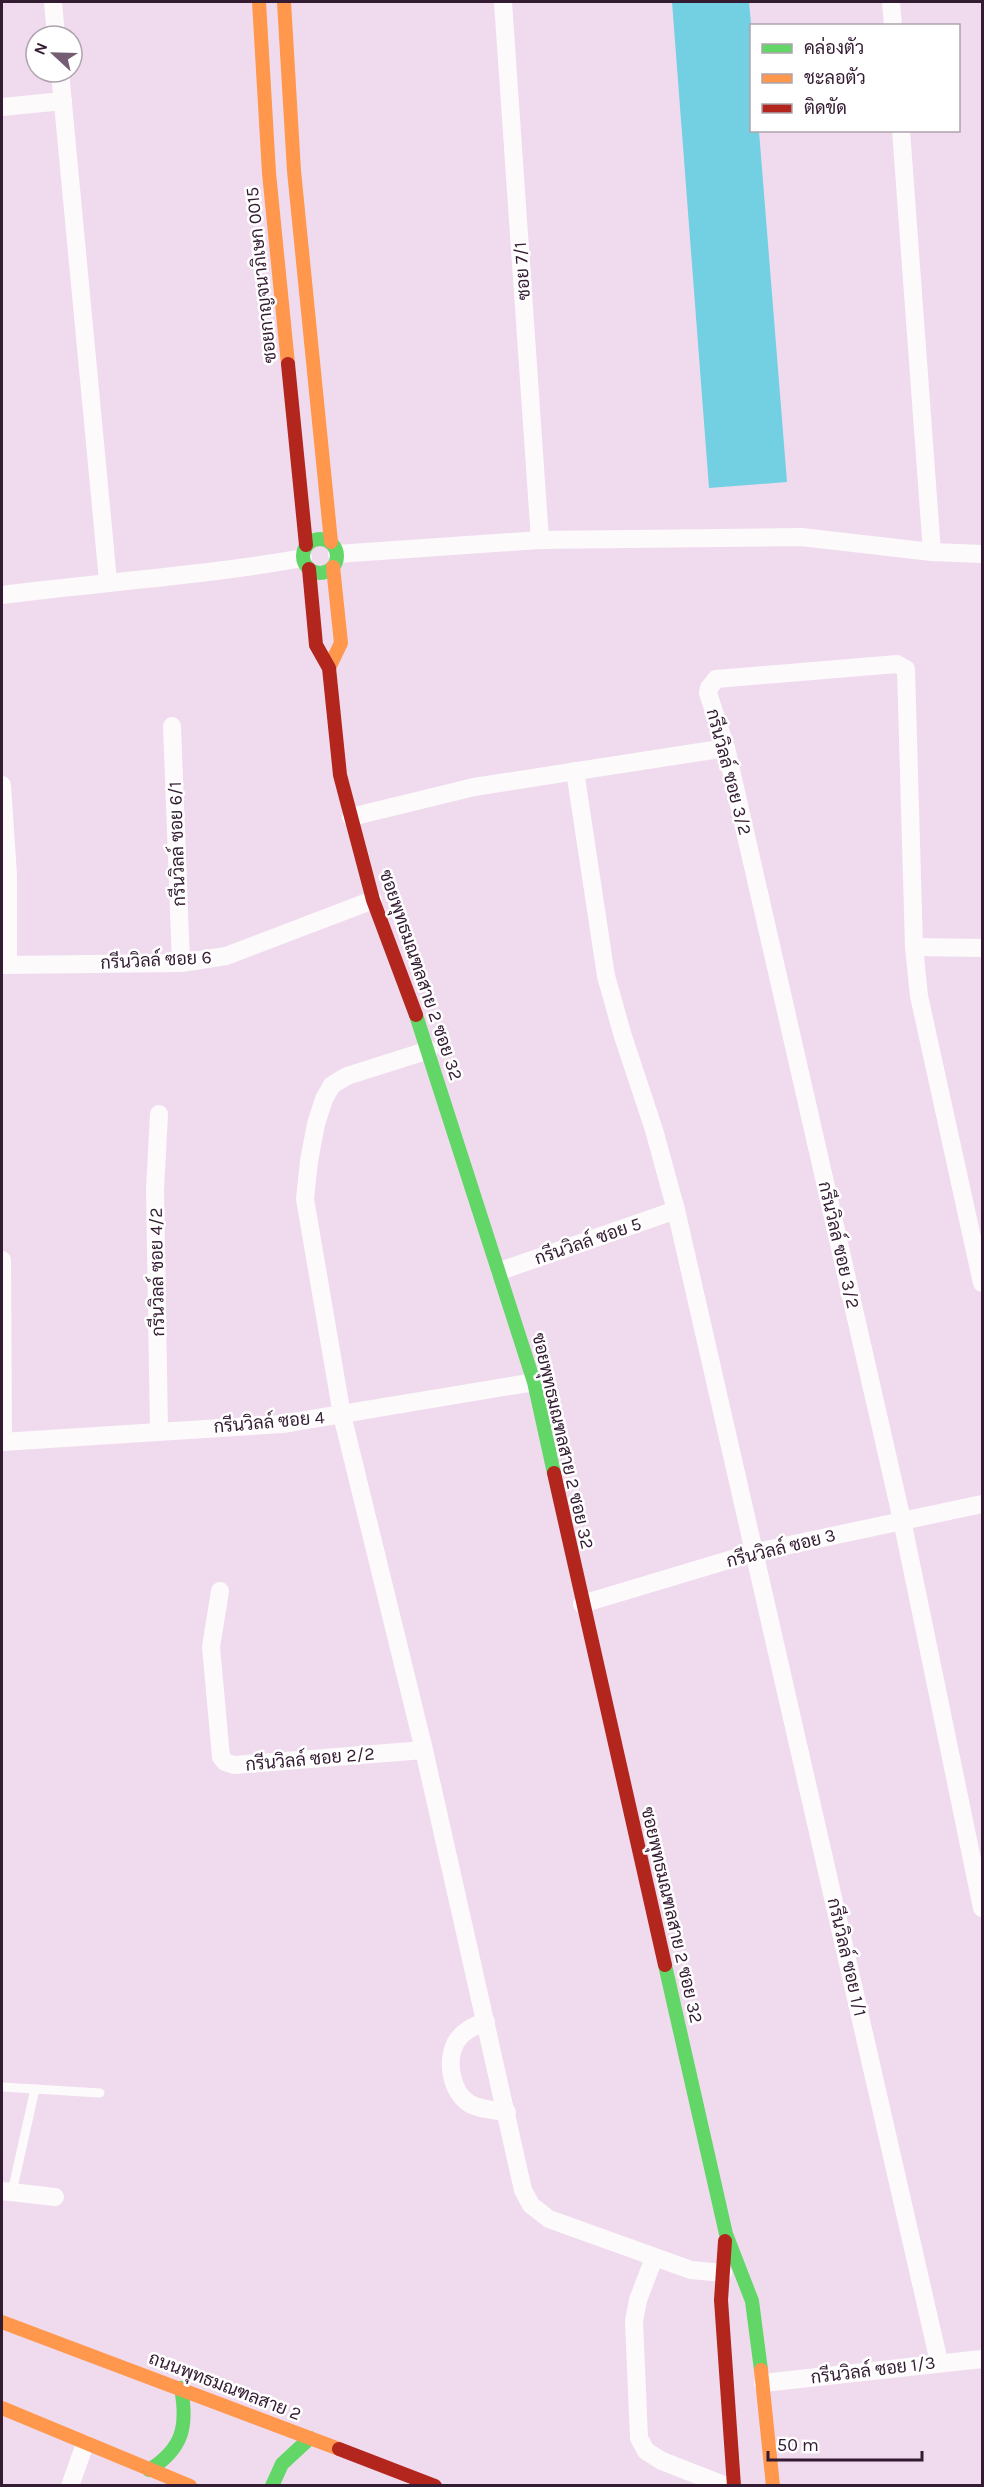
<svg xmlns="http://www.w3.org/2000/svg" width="984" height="2487" font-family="Karla,Sarabun,sans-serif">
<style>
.water{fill:#73d0e3}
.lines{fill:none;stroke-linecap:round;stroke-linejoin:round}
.lane{stroke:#fdfafc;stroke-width:9}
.street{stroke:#fdfafc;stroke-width:18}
.fast{stroke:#63d668;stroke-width:14}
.slow{stroke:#ff974d;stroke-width:14}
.jam{stroke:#b3261e;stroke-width:14}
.labels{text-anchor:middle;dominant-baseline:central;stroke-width:5;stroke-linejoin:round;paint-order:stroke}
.street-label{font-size:18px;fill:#331b32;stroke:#fff}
</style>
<rect width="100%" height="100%" fill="#f0dbee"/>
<path class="water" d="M 672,2 L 749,2 L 752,35 L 752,130 L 759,131 L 787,482 L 709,488 Z"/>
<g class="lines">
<g class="lane">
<path d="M 2,2087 L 100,2093"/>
<path d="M 12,2192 L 35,2089"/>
</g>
<g class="street">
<path d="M 53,2 L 56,36"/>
<path d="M 503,2 L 540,540"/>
<path d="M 891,2 L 893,26"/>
<path d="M 60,72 L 108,581"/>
<path d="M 2,107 L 63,101"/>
<path d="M 901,130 L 932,552"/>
<path d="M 337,554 L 540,540 L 801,537 L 932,552 L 982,554"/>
<path d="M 2,595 C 102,582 203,576 303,558"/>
<path d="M 172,726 L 181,963"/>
<path d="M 575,771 L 606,976 L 622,1033 L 654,1130 L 676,1210 L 939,2362"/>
<path d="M 2,785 L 8,875 L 8,965"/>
<path d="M 351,817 L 474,787 L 726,748"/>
<path d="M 914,947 L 982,948"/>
<path d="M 2,965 L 181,963 L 226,956 L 373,900"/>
<path d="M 429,1050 L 347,1076 L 332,1085 L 324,1099 L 316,1124 L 309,1161 L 305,1199 L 342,1415 L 424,1750 L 523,2190 L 531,2205 L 549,2219 L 691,2270 L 723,2273"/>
<path d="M 159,1114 L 155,1190 L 159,1431"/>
<path d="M 2,1260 L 3,1442"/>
<path d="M 500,1271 L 676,1210"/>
<path d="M 982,1283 L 919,996 L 914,947 L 906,669 L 897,664 L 716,679 L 709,688 L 708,693 L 726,748 L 902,1520 L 982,1908"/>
<path d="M 2,1442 L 282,1424 L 534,1382"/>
<path d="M 220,1591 L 211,1647 L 221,1757 L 225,1762 L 234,1765 L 424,1750"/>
<path d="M 582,1604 L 752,1553 L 982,1504"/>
<path d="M 486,2022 C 475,2025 466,2029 458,2039 C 445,2057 450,2092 470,2104 C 481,2110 495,2110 507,2112"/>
<path d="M 2,2191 L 55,2197"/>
<path d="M 654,2258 L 638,2300 L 634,2321 L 639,2438 L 646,2451 L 662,2461 L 726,2486"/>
<path d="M 763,2383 L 982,2359"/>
<path d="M 70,2486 L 85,2444"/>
</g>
<g class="fast">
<circle cx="320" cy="556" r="17"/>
<path d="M 416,1015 L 534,1382 L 554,1473"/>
<path d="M 665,1965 L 726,2234 L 752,2301 L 761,2370"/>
<path d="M 149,2470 C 183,2449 188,2426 181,2388"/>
<path d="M 272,2486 L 282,2464 L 310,2438"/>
</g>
<g class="slow">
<path d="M 259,2 L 269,173 L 288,364"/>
<path d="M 284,2 L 294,171 L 331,542"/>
<path d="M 329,668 L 341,643 L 333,567"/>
<path d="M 2,2322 L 339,2449"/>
<path d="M 761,2370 L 773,2486"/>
<path d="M 2,2408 L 190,2486"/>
</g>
<g class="jam">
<path d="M 288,364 L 306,545"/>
<path d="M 309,569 L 316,645 L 329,668 L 340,775 L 373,900 L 416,1015"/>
<path d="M 554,1473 L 665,1965"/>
<path d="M 725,2241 L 721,2300 L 734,2486"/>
<path d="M 339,2449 L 435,2486"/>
</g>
</g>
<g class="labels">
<g class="street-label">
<text transform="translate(522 271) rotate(-94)">ซอย 7/1</text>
<text transform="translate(261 275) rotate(-96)">ซอยกาญจนาภิเษก 0015</text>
<text transform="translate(729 772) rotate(75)">กรีนวิลล์ ซอย 3/2</text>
<text transform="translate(177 844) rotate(-92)">กรีนวิลล์ ซอย 6/1</text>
<text transform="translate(156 960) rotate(-3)">กรีนวิลล์ ซอย 6</text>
<text transform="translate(421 975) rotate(71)">ซอยพุทธมณฑลสาย 2 ซอย 32</text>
<text transform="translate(588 1241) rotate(-19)">กรีนวิลล์ ซอย 5</text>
<text transform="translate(839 1245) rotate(77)">กรีนวิลล์ ซอย 3/2</text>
<text transform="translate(157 1272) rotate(-91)">กรีนวิลล์ ซอย 4/2</text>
<text transform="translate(269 1422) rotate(-5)">กรีนวิลล์ ซอย 4</text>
<text transform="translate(563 1441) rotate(77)">ซอยพุทธมณฑลสาย 2 ซอย 32</text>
<text transform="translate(781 1548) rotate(-14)">กรีนวิลล์ ซอย 3</text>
<text transform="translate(310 1759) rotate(-5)">กรีนวิลล์ ซอย 2/2</text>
<text transform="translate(672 1915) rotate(77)">ซอยพุทธมณฑลสาย 2 ซอย 32</text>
<text transform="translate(847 1957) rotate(77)">กรีนวิลล์ ซอย 1/1</text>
<text transform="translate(873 2370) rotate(-7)">กรีนวิลล์ ซอย 1/3</text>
<text transform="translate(225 2386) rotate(21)">ถนนพุทธมณฑลสาย 2</text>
</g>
</g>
<rect width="984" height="2487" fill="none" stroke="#331b32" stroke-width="6"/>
<rect x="750" y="24" width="210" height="108" fill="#ffffff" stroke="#ada4ad" stroke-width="1.5"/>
<rect x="762" y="44" width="30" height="9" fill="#63d668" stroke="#ada4ad" stroke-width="1.5"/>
<text x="804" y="54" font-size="18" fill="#331b32">คล่องตัว</text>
<rect x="762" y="74" width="30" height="9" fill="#ff974d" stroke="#ada4ad" stroke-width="1.5"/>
<text x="804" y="84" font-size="18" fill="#331b32">ชะลอตัว</text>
<rect x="762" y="104" width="30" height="9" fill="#b3261e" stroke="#ada4ad" stroke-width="1.5"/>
<text x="804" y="114" font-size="18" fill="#331b32">ติดขัด</text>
<g transform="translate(54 54) rotate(292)"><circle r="28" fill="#ffffff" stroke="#ada4ad" stroke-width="1.5"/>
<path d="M0-4.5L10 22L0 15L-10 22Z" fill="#755e74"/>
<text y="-9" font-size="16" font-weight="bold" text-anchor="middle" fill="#331b32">N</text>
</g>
<path d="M768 2451v9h154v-9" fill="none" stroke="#331b32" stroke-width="3"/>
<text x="777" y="2451" font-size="18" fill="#331b32" stroke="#ffffff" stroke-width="4.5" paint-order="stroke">50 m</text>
</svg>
